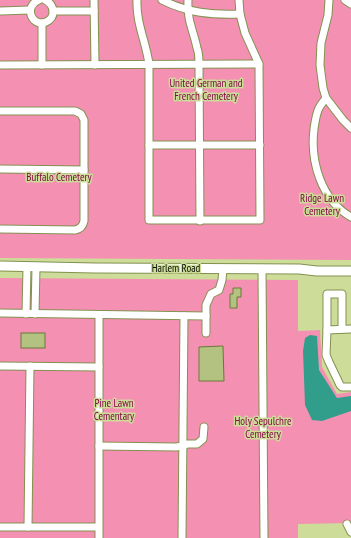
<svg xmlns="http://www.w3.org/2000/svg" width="351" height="538" font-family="'PT Sans Narrow',sans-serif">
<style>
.green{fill:#f491b2}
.water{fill:#319e8c}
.building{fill:#b3c280;stroke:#6b7838}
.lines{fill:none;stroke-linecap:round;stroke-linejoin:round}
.minor-casing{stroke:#839150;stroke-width:9}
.major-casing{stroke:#839150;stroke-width:11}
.minor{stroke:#fff;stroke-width:7}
.major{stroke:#fff;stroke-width:9}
.labels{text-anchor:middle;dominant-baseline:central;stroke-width:3;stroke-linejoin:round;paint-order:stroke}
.park-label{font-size:11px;fill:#830946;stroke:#cddc99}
.street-label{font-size:11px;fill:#0a0e00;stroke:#cddc99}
</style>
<rect width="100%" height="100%" fill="#cddc99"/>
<g class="green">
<path d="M 0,0 L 351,0 L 351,260 L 0,258 Z"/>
<path d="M 0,278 L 298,280 L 298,331 L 320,330 L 322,367 L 337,394 L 351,392 L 351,523 L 298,524 L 298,538 L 0,538 Z"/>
</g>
<path class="water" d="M 310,335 L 317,336 L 319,370 L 337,398 L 351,396 L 351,411 L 322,421 L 312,420 L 305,405 L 303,351 L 305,338 Z"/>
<g class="building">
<path d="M 233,288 L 241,288 L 241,297 L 237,297 L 237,308 L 230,308 L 230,294 L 233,294 Z"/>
<rect x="21" y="333" width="24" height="15"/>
<path d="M 223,346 L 224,381 L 199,381 L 199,347 Z"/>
</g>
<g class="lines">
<g class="minor-casing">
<g id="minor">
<path d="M 39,0 C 23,6 32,28 46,22 C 57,17 54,4 45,0"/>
<path d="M 94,0 L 95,65"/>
<path d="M 137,0 C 136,23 146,42 149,64 L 149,220 L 260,220 L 259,64 L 245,33 L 240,14 L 239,0"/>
<path d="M 162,0 C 188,13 212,15 240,14"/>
<path d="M 188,0 C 187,21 193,29 197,48 C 199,53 199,59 199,64 L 200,221"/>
<path d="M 329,0 L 328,15 L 321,43 L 320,65 L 323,88 L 326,98 C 324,101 321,104 319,108 C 316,114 315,122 314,129 C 310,161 321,200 351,217"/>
<path d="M 345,0 L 351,4"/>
<path d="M 0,11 L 30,10"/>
<path d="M 53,11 L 94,11"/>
<path d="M 42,23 L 42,65"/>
<path d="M 0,65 L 259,64"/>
<path d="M 326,98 L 343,120 L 351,128"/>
<path d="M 0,111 L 75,111 L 81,114 L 84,120 L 84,221 C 83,226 80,229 75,230 L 0,229"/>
<path d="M 149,145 L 260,145"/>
<path d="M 0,169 L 84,170"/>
<path d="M 262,269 L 264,538"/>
<path d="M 0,313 L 206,316"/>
<path d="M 26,314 L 27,267"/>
<path d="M 35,314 L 36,267"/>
<path d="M 351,329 L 327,330 L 326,355 L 329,362 L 340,385 L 342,387 L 351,387"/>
<path d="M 327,330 L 327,294 L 342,294 L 342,329"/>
<path d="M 206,333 L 206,305 L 211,294 L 219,290 L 222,280 L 223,269"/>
<path d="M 0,366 L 99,367"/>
<path d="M 99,446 L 176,447 L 183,446 L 187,444 L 197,444 L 203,439 L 204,427"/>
<path d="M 347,524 L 351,532"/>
<path d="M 0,527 L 98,527"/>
<path d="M 28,527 L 30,366"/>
<path d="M 99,538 L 99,315"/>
<path d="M 182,538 L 184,316"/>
</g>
</g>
<g class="major-casing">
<path id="major" d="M 0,266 L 95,268 L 299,269 L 317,271 L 351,271"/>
</g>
<use href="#minor" class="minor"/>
<use href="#major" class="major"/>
</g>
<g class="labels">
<g class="park-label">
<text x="206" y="83">United German and<tspan x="206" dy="13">French Cemetery</tspan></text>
<text x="59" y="177">Buffalo Cemetery</text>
<text x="322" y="198">Ridge Lawn<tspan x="322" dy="13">Cemetery</tspan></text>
<text x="114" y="403">Pine Lawn<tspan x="114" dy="13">Cementary</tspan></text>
<text x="263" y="421">Holy Sepulchre<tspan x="263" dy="13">Cemetery</tspan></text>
</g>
<g class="street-label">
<text x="176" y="268">Harlem Road</text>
</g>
</g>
</svg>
